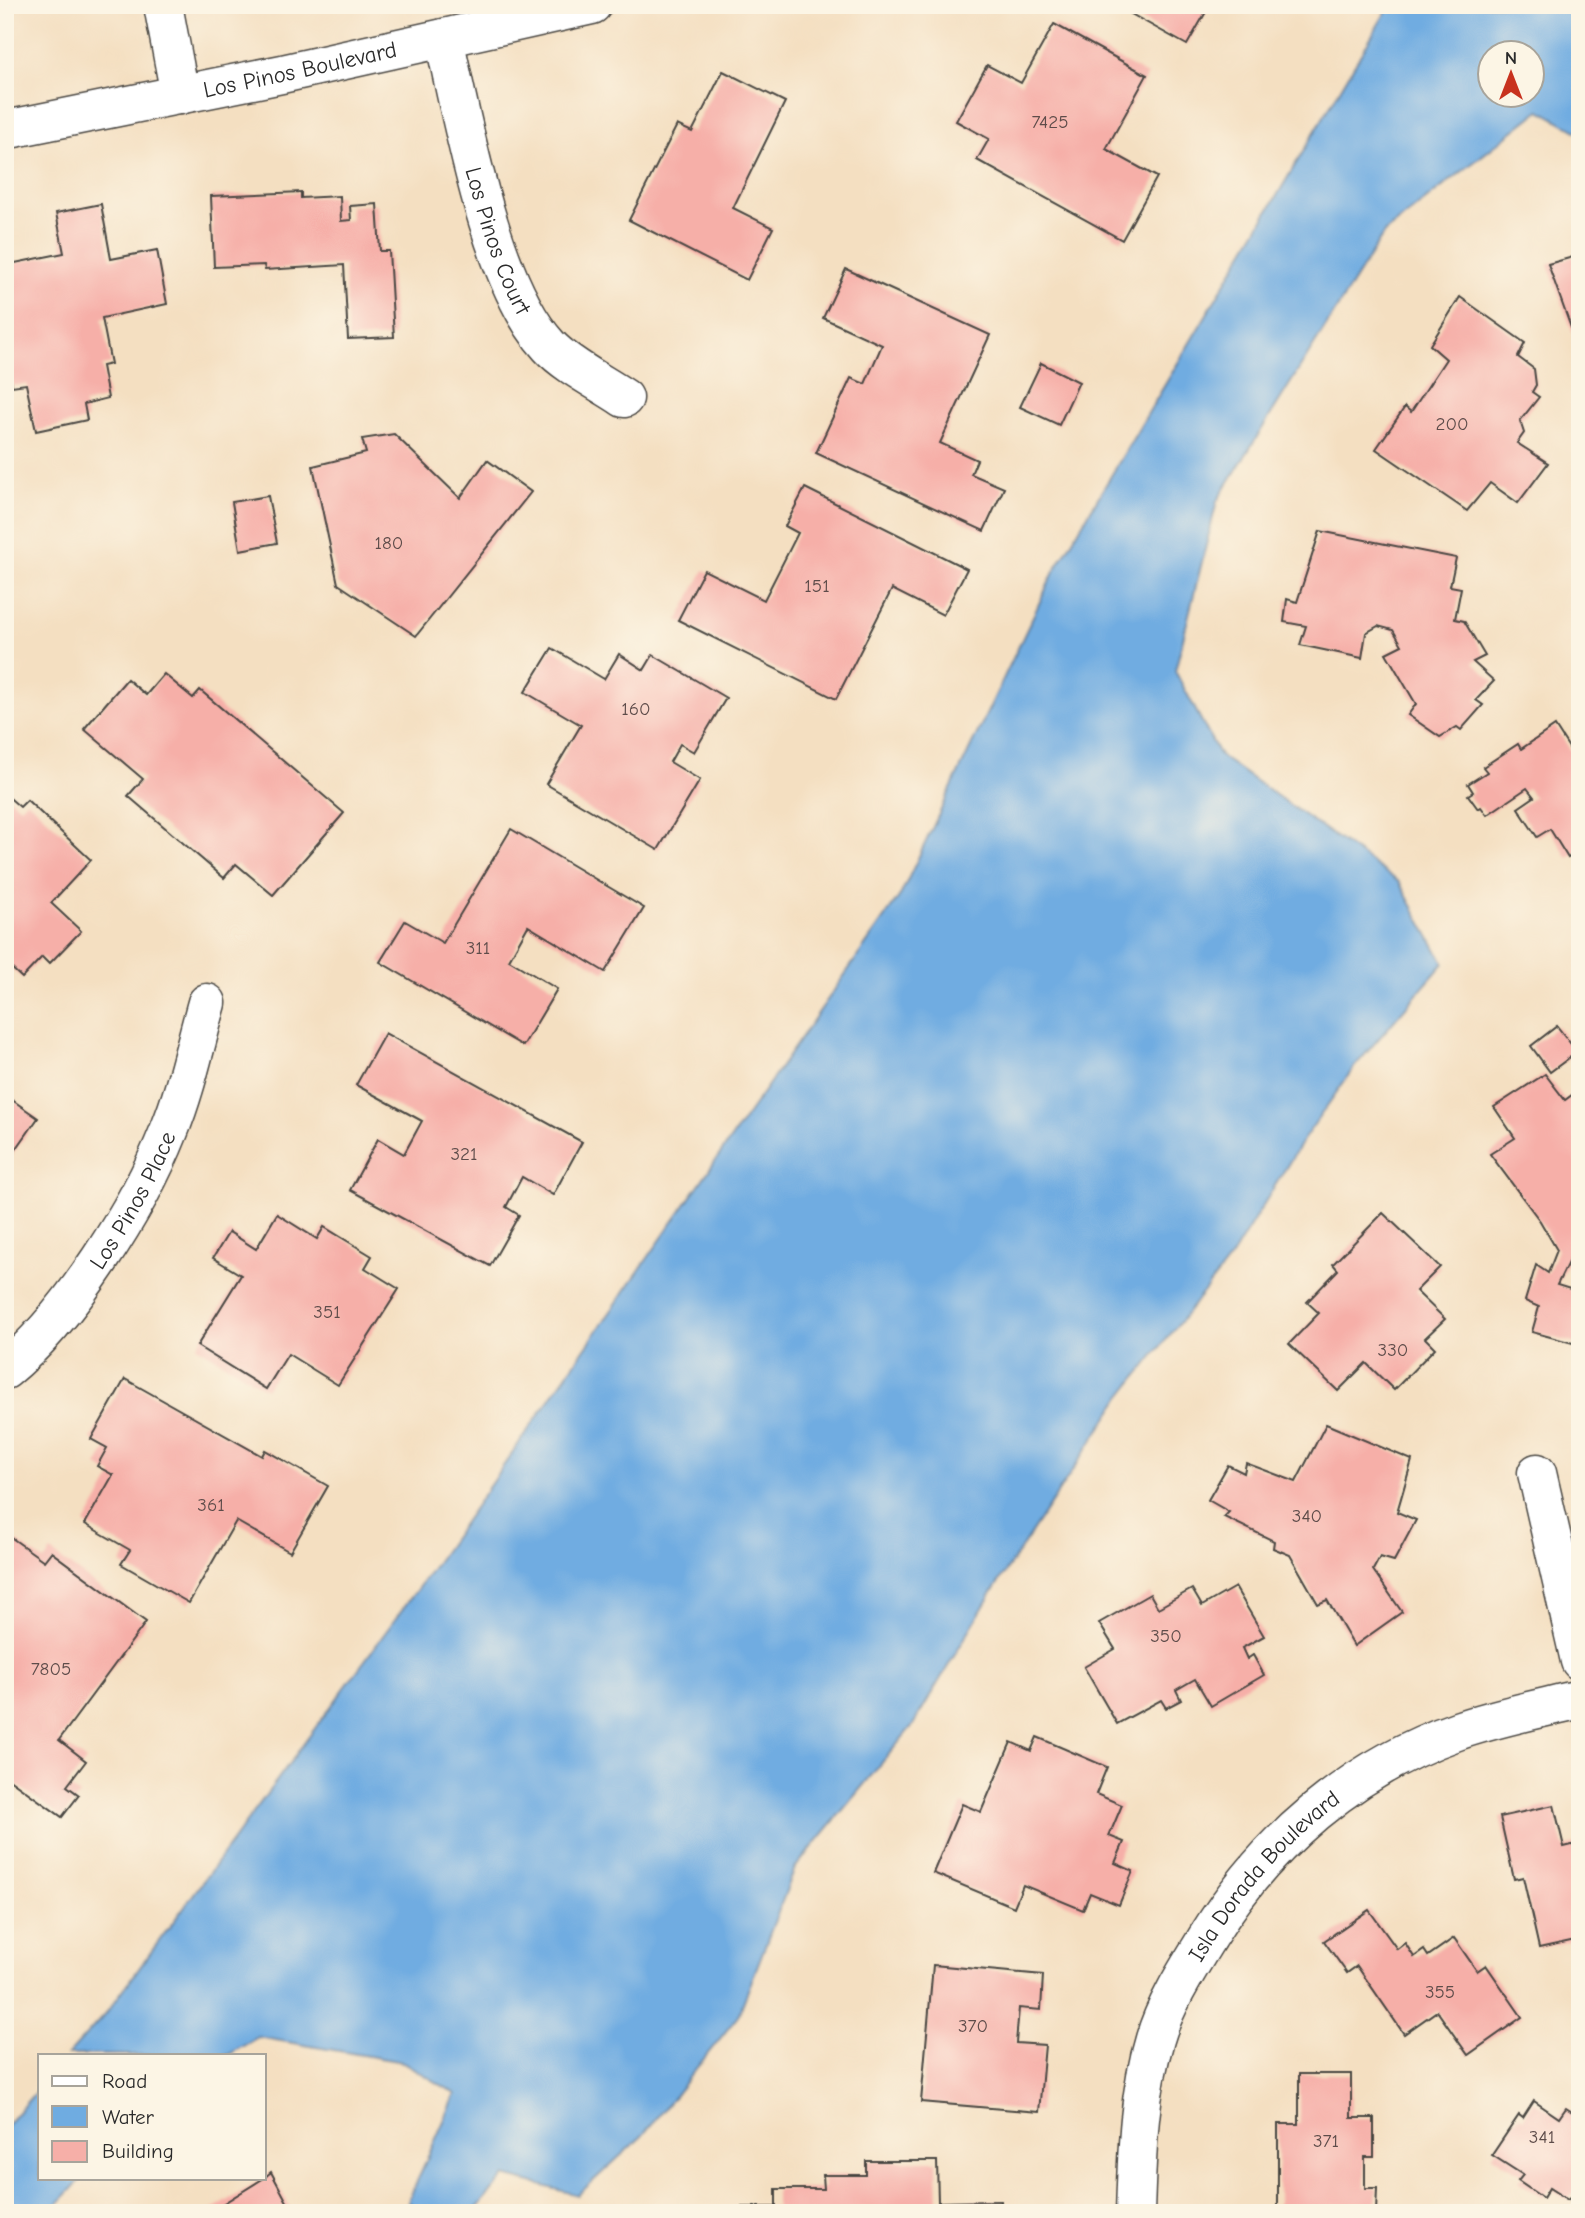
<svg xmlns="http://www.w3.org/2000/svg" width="1585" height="2218" font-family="'Comic Neue',sans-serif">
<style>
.water{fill:#6face1;stroke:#4d6c86;stroke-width:2;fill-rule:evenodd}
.building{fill:#f6afa8}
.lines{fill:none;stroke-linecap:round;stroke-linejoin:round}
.minor-casing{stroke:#494642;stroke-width:41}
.minor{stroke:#fff;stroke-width:38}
.labels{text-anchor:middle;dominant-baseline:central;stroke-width:7;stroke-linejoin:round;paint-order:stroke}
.number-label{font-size:19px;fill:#5e4c4a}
.street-label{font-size:23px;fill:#2b2b2b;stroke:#fcf5e5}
</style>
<rect width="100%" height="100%" fill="#fcf5e5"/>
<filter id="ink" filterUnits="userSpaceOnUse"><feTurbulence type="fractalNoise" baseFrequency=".0143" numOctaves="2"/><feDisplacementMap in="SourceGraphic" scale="14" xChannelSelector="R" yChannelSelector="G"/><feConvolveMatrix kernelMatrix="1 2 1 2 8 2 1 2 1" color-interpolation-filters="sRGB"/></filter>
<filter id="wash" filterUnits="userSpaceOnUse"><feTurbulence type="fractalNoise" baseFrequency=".00686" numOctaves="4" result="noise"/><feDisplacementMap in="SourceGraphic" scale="28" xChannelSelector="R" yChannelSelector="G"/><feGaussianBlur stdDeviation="1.57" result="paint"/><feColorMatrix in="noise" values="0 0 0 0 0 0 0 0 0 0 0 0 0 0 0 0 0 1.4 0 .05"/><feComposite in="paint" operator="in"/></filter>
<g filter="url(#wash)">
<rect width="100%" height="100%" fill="#f4dfc1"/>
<g class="water">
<path d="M 1390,5 L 1580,5 L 1580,133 L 1540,110 L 1384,233 L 1217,501 L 1175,671 L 1220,756 L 1399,882 L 1444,963 L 1355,1066 L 1301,1143 L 1232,1256 L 1121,1397 L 991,1594 L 913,1725 L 795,1868 L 738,2016 L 642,2136 L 578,2195 L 505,2176 L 473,2213 L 421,2213 L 408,2201 L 456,2094 L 403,2062 L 258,2037 L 228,2055 L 68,2055 L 107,2012 L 426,1577 L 901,894 L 1054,572 ZM 1490,52 L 1532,52 L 1532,94 L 1490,94 Z"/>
<path d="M 40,2087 L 40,2178 L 82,2178 L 49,2213 L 5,2213 L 5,2127 Z"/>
</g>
<g id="blocks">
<g class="building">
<path d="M 1115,5 L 1210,5 L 1187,45 Z"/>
<path d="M 1054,24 L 1147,75 L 1106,149 L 1157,177 L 1122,240 L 977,160 L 989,139 L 956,121 L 987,65 L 1021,83 Z"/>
<path d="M 723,71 L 785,102 L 733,208 L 773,228 L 747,280 L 629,220 L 677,125 L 692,132 Z"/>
<path d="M 301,192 L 301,198 L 340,196 L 341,221 L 351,220 L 350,206 L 377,204 L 380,251 L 389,251 L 394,337 L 348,339 L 344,265 L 265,270 L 264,265 L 214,267 L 211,196 Z"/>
<path d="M 101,204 L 111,259 L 157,250 L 167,304 L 102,318 L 111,364 L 102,366 L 108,398 L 84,404 L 87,420 L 36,431 L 26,384 L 12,386 L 5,351 L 5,309 L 12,307 L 5,265 L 64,253 L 56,213 Z"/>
<path d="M 1580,255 L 1580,350 L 1579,350 L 1548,264 Z"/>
<path d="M 846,269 L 990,335 L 940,443 L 977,460 L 971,474 L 1004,488 L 984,531 L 816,453 L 851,378 L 865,384 L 882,345 L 823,318 Z"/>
<path d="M 1460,297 L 1525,343 L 1518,357 L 1534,369 L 1536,385 L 1532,392 L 1539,397 L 1520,421 L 1524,433 L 1517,443 L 1548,463 L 1518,503 L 1490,483 L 1467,511 L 1376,449 L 1405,407 L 1411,412 L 1446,359 L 1430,345 Z"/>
<path d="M 1041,363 L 1079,382 L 1059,425 L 1020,407 Z"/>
<path d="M 394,434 L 460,498 L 487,460 L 531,492 L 416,636 L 338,584 L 313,466 L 366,453 L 362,439 Z"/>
<path d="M 805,488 L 967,569 L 943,615 L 892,589 L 836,699 L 678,620 L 704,570 L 764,600 L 798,533 L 785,526 Z"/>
<path d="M 268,496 L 277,543 L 240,550 L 232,502 Z"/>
<path d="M 1320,531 L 1456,558 L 1450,586 L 1461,588 L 1455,619 L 1464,621 L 1485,656 L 1473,662 L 1494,681 L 1476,700 L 1483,705 L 1461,730 L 1457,727 L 1440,737 L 1408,715 L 1416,704 L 1386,653 L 1402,645 L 1393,630 L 1378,626 L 1366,633 L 1362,658 L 1300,645 L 1306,626 L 1284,622 L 1287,599 L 1297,602 Z"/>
<path d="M 552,648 L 604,679 L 619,654 L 644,670 L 653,655 L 726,698 L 694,752 L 680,744 L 670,762 L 700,780 L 658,850 L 546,784 L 581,725 L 525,692 Z"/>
<path d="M 164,674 L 193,698 L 200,690 L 344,813 L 273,895 L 236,864 L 224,878 L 128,796 L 143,779 L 84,729 L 127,679 L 146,695 Z"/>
<path d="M 1555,726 L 1573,754 L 1580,750 L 1580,850 L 1568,858 L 1550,829 L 1537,837 L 1518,808 L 1534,797 L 1527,788 L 1487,815 L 1481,807 L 1478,809 L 1468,795 L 1473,792 L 1468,784 L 1487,772 L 1483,767 L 1518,744 L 1521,749 Z"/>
<path d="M 5,794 L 20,807 L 27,800 L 91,860 L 51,903 L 81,931 L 49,964 L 42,957 L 22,978 L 5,962 Z"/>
<path d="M 511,829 L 644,908 L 605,972 L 528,926 L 509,960 L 557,989 L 523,1046 L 380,962 L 405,921 L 443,943 Z"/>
<path d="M 1557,1026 L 1577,1052 L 1550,1072 L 1531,1046 Z"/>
<path d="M 385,1033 L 582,1142 L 553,1195 L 522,1177 L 506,1207 L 519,1215 L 490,1266 L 350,1190 L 378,1139 L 404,1154 L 422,1121 L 356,1085 Z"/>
<path d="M 1545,1074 L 1565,1100 L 1580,1089 L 1580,1247 L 1574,1250 L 1557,1285 L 1580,1292 L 1580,1345 L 1532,1332 L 1539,1307 L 1525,1301 L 1536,1265 L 1548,1273 L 1557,1250 L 1540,1221 L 1490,1154 L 1515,1138 L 1494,1107 Z"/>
<path d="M 5,1095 L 38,1118 L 5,1165 Z"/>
<path d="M 1383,1213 L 1440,1267 L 1416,1291 L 1445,1319 L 1425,1338 L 1435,1348 L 1394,1390 L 1366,1363 L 1338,1391 L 1289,1344 L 1319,1313 L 1307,1302 L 1338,1270 L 1333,1264 Z"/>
<path d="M 277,1214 L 317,1239 L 324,1227 L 372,1256 L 365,1268 L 399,1289 L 338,1385 L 288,1354 L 266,1389 L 197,1346 L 241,1275 L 213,1258 L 229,1232 L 256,1249 Z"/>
<path d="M 125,1379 L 262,1456 L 265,1450 L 328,1486 L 290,1552 L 236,1521 L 189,1603 L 121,1564 L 130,1550 L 85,1524 L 113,1475 L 97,1466 L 107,1448 L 91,1439 Z"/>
<path d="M 1326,1424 L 1412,1460 L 1397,1512 L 1416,1520 L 1394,1561 L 1380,1557 L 1373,1570 L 1402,1612 L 1354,1646 L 1327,1600 L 1318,1604 L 1290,1555 L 1273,1548 L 1274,1541 L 1224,1517 L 1229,1512 L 1208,1500 L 1228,1465 L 1244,1473 L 1246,1463 L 1296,1482 Z"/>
<path d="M 9,1536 L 44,1561 L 51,1552 L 146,1622 L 59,1740 L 86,1761 L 67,1786 L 79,1795 L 62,1817 L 5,1776 L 5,1541 Z"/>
<path d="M 1235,1587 L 1264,1636 L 1242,1648 L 1247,1659 L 1253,1655 L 1264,1675 L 1211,1706 L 1195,1679 L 1176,1690 L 1181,1700 L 1166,1708 L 1161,1700 L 1117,1724 L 1084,1667 L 1115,1649 L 1099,1623 L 1150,1594 L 1158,1608 L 1192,1589 L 1202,1606 Z"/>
<path d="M 1037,1737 L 1107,1767 L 1096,1794 L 1122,1805 L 1109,1836 L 1124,1842 L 1115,1863 L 1133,1871 L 1119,1905 L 1090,1893 L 1083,1910 L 1023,1885 L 1014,1907 L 933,1873 L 962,1804 L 981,1812 L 1011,1742 L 1031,1751 Z"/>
<path d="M 1554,1805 L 1564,1847 L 1580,1843 L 1580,1939 L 1539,1948 L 1523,1877 L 1514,1879 L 1500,1817 Z"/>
<path d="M 1369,1910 L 1397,1949 L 1405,1943 L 1414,1957 L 1424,1950 L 1428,1956 L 1454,1938 L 1477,1971 L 1486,1965 L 1522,2017 L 1468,2055 L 1437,2011 L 1404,2034 L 1357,1966 L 1347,1973 L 1324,1941 Z"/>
<path d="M 933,1965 L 1043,1975 L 1041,2010 L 1019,2008 L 1016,2043 L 1045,2045 L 1039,2112 L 921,2102 Z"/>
<path d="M 1299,2074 L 1351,2074 L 1351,2118 L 1374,2118 L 1374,2157 L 1365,2157 L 1365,2188 L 1377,2188 L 1376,2213 L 1278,2213 L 1278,2124 L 1299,2124 Z"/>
<path d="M 1534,2101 L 1559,2118 L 1566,2108 L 1580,2117 L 1580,2198 L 1573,2194 L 1568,2200 L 1549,2188 L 1543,2198 L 1518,2181 L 1523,2175 L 1492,2155 L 1519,2115 L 1523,2118 Z"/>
<path d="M 866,2161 L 937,2161 L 938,2202 L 1001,2201 L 1002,2213 L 741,2213 L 741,2207 L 776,2207 L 776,2189 L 824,2189 L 823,2175 L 866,2175 Z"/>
<path d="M 271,2172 L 293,2213 L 208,2213 L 264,2178 Z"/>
</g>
</g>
</g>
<g filter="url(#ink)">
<use href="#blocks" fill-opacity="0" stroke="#494642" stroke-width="2"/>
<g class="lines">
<g class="minor-casing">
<g id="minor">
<path d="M 163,5 L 180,95"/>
<path id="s1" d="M 444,38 C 463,124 491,283 549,346 C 566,365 602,383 624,398"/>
<path id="s2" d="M 5,130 L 282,74 L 592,5"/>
<path id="s3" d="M 5,1370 C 69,1318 139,1207 169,1131 C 186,1090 195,1045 207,1003"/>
<path d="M 1537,1473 L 1580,1661"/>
<path id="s4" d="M 1135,2213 C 1137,2155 1138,2095 1155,2039 C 1165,2004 1189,1967 1208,1936 C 1266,1842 1352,1768 1457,1731 C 1497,1717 1539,1709 1580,1699"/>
</g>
</g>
<use href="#minor" class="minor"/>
</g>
</g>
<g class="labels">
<g class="number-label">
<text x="1050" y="122">7425</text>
<text x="1452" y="424">200</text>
<text x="389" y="543">180</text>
<text x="817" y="586">151</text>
<text x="636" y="709">160</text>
<text x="478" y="948">311</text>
<text x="464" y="1154">321</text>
<text x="327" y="1312">351</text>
<text x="1393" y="1350">330</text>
<text x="211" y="1505">361</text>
<text x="1307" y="1516">340</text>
<text x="1166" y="1636">350</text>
<text x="51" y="1669">7805</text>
<text x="1440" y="1992">355</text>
<text x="973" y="2026">370</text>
<text x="1542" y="2137">341</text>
<text x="1326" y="2141">371</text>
</g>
<g class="street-label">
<text stroke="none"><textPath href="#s2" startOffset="301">Los Pinos Boulevard</textPath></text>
<text stroke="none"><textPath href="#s1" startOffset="210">Los Pinos Court</textPath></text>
<text stroke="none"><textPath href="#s3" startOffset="214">Los Pinos Place</textPath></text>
<text stroke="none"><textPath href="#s4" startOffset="374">Isla Dorada Boulevard</textPath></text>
</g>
</g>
<rect width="1585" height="2218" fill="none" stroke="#fcf5e5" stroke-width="28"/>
<rect x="38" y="2054" width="228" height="126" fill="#fcf5e5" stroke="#a8a49b" stroke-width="2"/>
<rect x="52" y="2076" width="35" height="10" fill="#ffffff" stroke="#a8a49b" stroke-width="2"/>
<text x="102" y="2088" font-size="21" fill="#2b2b2b">Road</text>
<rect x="52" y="2106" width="35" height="21" fill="#6face1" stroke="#a8a49b" stroke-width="2"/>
<text x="102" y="2124" font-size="21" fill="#2b2b2b">Water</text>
<rect x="52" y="2141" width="35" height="21" fill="#f6afa8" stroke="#a8a49b" stroke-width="2"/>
<text x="102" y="2158" font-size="21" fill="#2b2b2b">Building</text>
<g transform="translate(1511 74)"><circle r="33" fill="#fcf5e5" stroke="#a8a49b" stroke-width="2"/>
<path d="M0-5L12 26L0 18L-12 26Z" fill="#c8321e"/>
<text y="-10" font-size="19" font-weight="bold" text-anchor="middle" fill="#2b2b2b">N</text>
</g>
</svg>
